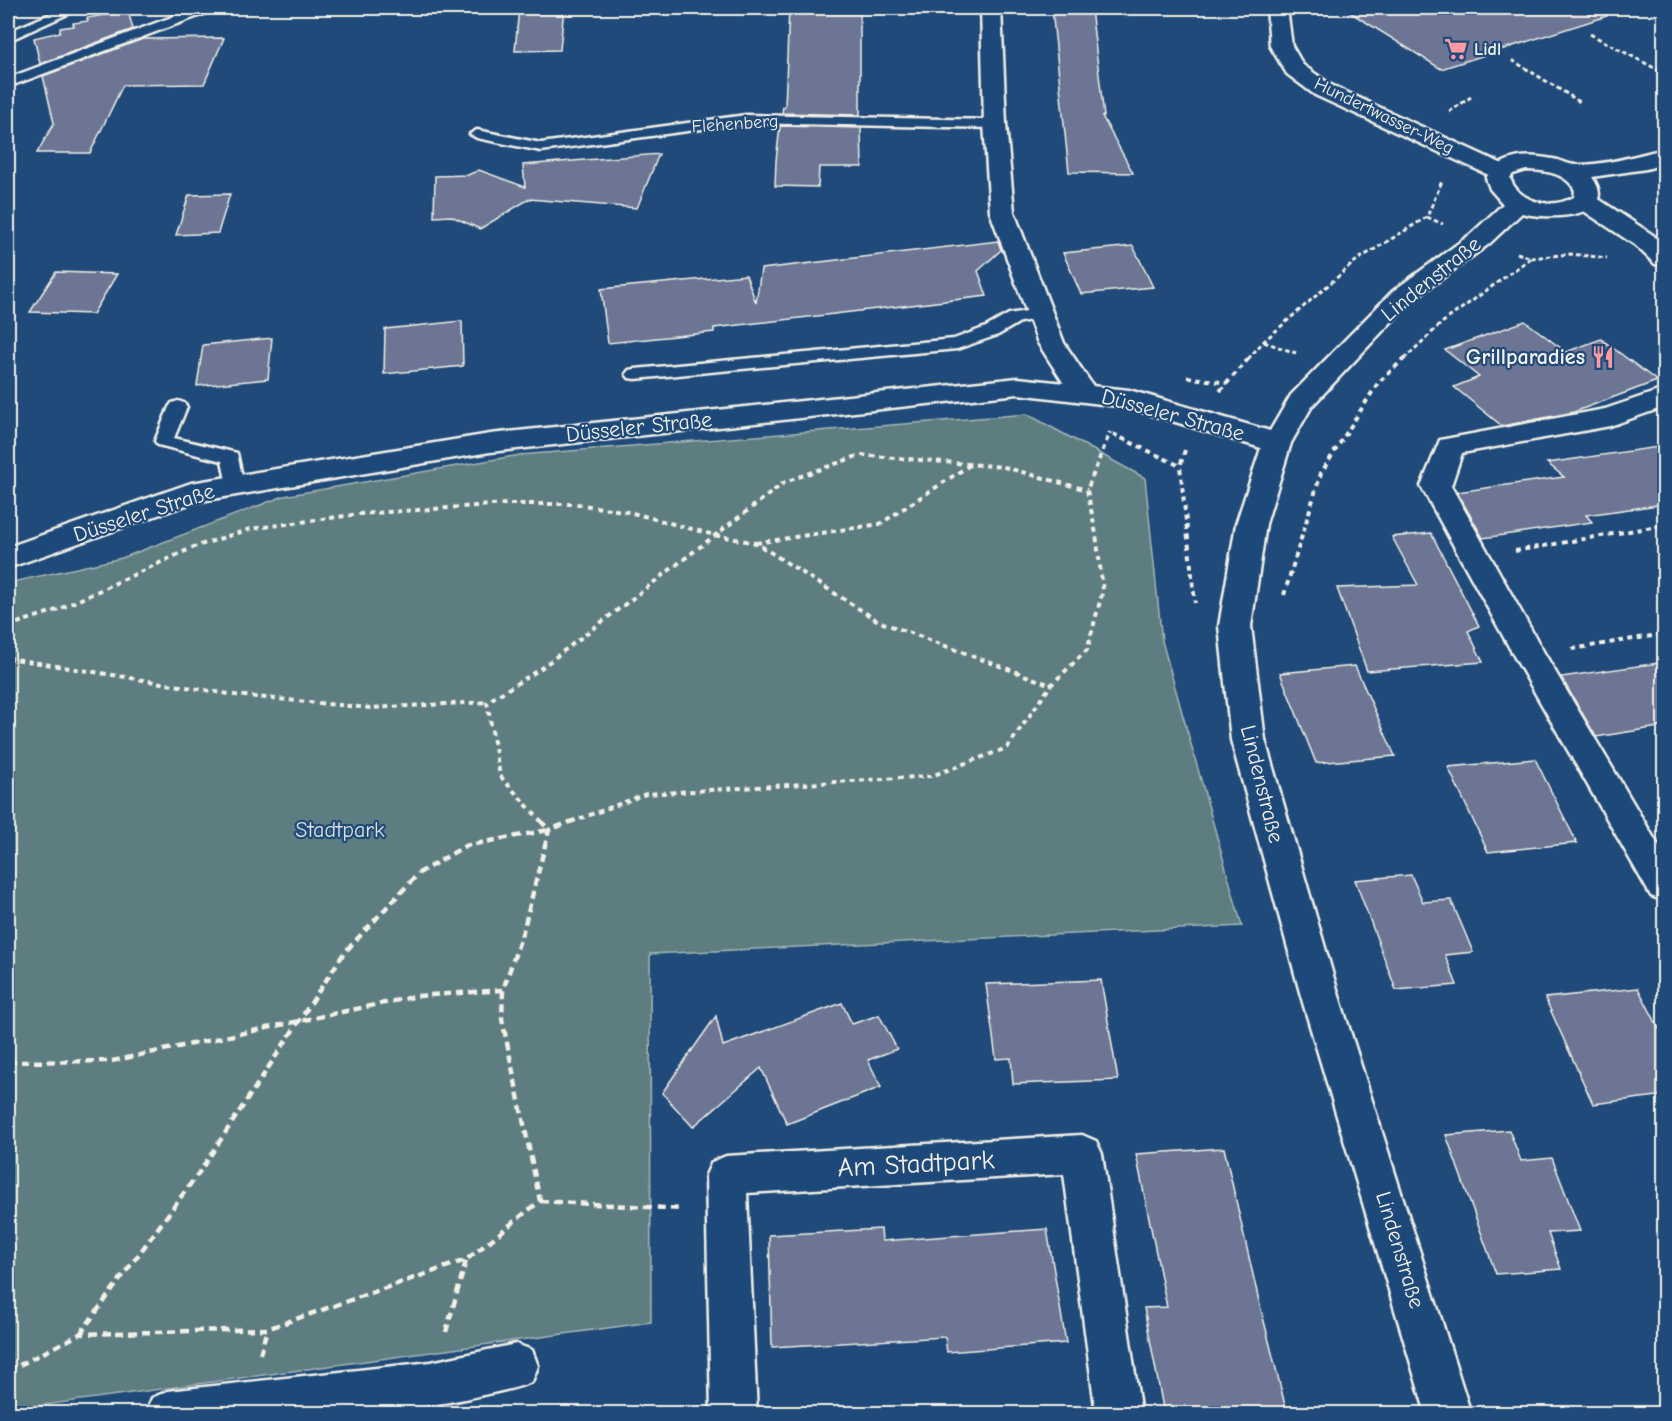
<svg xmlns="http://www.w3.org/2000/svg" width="1672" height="1421" font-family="'Comic Neue',sans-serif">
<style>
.green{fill:#5d7d81;stroke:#a8b7b4;stroke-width:1.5}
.building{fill:#6c7694;stroke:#f4f1e8;stroke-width:1.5}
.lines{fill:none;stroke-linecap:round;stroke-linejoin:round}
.service-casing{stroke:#f4f1e8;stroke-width:5}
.minor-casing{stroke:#f4f1e8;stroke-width:5}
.secondary-casing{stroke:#f4f1e8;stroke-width:5}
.path-far2{stroke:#f4f1e8;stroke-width:3;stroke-dasharray:4.5 3;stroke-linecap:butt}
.path-far1{stroke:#f4f1e8;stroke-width:4;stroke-dasharray:5 4.5;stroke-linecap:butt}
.path{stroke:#f4f1e8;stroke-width:4.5;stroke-dasharray:8 5;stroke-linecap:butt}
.service{fill:#1f4a7a;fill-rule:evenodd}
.minor{fill:#1f4a7a;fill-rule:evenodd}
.secondary{fill:#1f4a7a;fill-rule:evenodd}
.labels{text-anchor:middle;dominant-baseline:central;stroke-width:4.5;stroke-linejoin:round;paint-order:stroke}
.far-poi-label{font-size:18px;font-weight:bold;fill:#f4f1e8;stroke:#1f4a7a;text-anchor:start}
.far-street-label{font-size:18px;fill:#f4f1e8;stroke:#1f4a7a}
.street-label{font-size:22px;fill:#f4f1e8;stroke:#1f4a7a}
.poi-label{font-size:22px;font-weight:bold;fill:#f4f1e8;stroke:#1f4a7a;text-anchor:end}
.park-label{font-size:22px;fill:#dde0d9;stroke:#1f4a7a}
.near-street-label{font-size:27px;fill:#f4f1e8;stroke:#1f4a7a}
</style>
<rect width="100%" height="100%" fill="#1f4a7a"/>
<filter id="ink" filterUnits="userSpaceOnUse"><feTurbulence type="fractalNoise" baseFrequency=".0167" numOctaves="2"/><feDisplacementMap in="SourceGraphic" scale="12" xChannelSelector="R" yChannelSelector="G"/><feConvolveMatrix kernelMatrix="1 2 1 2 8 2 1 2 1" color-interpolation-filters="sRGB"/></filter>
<g filter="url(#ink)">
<path class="green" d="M 1027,414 L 1145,478 L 1162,641 L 1242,926 L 650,954 L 651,1322 L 8,1410 L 8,583 L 122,558 L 284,496 L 520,455 Z"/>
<g class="building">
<path d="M 519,8 L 564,8 L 560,50 L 515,51 Z"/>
<path d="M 789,8 L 860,8 L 860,115 L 782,113 L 783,107 L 785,107 Z"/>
<path d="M 1343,8 L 1605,8 L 1607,16 L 1441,69 Z"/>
<path d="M 1052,9 L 1091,9 L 1104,116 L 1102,116 L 1133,173 L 1069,172 Z"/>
<path d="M 128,11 L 133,29 L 40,64 L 34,38 L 60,32 L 60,28 L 74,26 L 73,23 L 88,21 L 87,18 Z"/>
<path d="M 224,38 L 204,84 L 123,85 L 90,153 L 37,153 L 54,123 L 43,76 L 143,39 Z"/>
<path d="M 780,126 L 861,128 L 862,167 L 819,167 L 818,187 L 775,186 L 776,161 Z"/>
<path d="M 659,154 L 637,208 L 529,199 L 480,229 L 451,216 L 434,217 L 435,176 L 468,175 L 479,170 L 525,187 L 523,165 Z"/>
<path d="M 230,194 L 218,233 L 176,235 L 189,195 Z"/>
<path d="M 998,241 L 1001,250 L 978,271 L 987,296 L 714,328 L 714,332 L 608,343 L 601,289 L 746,275 L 756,303 L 761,269 Z"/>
<path d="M 1133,246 L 1153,287 L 1081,294 L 1063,253 Z"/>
<path d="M 56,272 L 117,274 L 93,314 L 30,312 Z"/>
<path d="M 462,321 L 463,366 L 384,374 L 385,329 Z"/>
<path d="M 1525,321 L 1566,352 L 1601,339 L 1657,381 L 1574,412 L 1502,426 L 1454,387 L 1479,377 L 1445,350 Z"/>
<path d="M 272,338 L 268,379 L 197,386 L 203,345 Z"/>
<path d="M 1665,446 L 1665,504 L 1586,515 L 1592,522 L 1483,538 L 1457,492 L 1564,477 L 1547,463 Z"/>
<path d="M 1431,533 L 1479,626 L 1468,631 L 1483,662 L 1367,671 L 1337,588 L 1418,585 L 1392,537 Z"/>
<path d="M 1665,662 L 1665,726 L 1596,737 L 1561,677 Z"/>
<path d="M 1355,666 L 1395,756 L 1316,763 L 1280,673 Z"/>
<path d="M 1535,759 L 1577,843 L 1488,852 L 1448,767 Z"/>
<path d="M 1411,875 L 1423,902 L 1451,900 L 1463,928 L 1473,952 L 1445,955 L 1457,985 L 1396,990 L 1355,880 Z"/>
<path d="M 1101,980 L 1118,1080 L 1013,1084 L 1011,1058 L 996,1059 L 986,984 Z"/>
<path d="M 1638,988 L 1665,1040 L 1665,1095 L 1593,1104 L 1545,998 Z"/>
<path d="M 842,1003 L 852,1024 L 879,1015 L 897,1049 L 868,1060 L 881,1087 L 787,1124 L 761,1068 L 693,1127 L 662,1093 L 716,1016 L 723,1046 Z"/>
<path d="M 1509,1130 L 1521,1161 L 1552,1158 L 1580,1231 L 1548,1233 L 1561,1269 L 1496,1274 L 1446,1135 Z"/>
<path d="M 1224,1148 L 1259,1301 L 1287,1413 L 1164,1413 L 1144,1308 L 1167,1307 L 1136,1154 Z"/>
<path d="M 881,1229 L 882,1241 L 1047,1229 L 1066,1343 L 947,1352 L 945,1337 L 772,1347 L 769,1235 Z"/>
</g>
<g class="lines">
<g class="service-casing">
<g id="service">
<path d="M 64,8 L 81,8 L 8,41 L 8,32 Z"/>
<path d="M 196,8 L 214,8 L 212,11 L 8,87 L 8,78 Z"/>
<path d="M 746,115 L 995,120 L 1002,124 L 995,128 L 746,123 L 541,151 L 477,138 L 470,134 L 477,130 L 541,143 Z"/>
<path d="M 1038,309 L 1046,314 L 1044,318 L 1020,322 L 998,335 L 957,349 L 635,379 L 629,378 L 626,374 L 629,370 L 635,369 L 954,339 L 986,327 L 1009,314 Z"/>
<path d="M 178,401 L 184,403 L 187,407 L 174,438 L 237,453 L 244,486 L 242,490 L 228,490 L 222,461 L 158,445 L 155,441 L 169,407 L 172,403 Z"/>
</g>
</g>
<g class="minor-casing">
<g id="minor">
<path d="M 981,8 L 1001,8 L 1006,124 L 1014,212 L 1064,343 L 1097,392 L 1093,398 L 1083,401 L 1073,398 L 1038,343 L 990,212 L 984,124 Z"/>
<path d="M 1267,8 L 1287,8 L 1292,46 L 1303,65 L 1331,85 L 1509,167 L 1513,172 L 1509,177 L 1501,179 L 1493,177 L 1315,95 L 1287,74 L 1270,46 Z"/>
<path d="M 1585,194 L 1594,196 L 1653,235 L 1664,246 L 1664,266 L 1655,264 L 1635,245 L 1576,206 L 1573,201 L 1576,196 Z"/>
<path d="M 1664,389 L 1664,407 L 1610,426 L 1462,453 L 1451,486 L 1543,651 L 1664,855 L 1664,901 L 1651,896 L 1514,656 L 1421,486 L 1440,440 L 1605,409 Z"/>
<path d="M 1082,1135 L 1096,1141 L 1102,1154 L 1141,1414 L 1096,1414 L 1064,1174 L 747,1193 L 757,1414 L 711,1414 L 706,1175 L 712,1162 L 726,1156 Z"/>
<path d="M 516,1344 L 532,1350 L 538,1366 L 532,1382 C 512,1390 491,1393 470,1398 C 363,1421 254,1414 146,1414 L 152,1398 L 168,1391 L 431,1362 Z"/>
</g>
</g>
<g class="secondary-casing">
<path id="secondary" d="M 1664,149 L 1664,164 L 1646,169 L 1592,177 C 1622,219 1546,220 1522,213 L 1489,244 L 1411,301 L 1312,406 L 1291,443 L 1266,524 L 1251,626 L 1265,740 L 1339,996 L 1471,1414 L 1426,1414 L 1301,996 L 1231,740 L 1219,626 L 1236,524 L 1261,448 L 1126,407 L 1018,394 L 490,452 L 195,502 L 8,568 L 8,547 L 191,483 L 490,434 L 1018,378 L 1129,390 L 1270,431 L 1291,395 L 1393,291 L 1471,234 L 1503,204 L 1490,189 L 1486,178 C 1503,153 1530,154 1558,160 C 1564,162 1570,165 1576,165 C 1602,166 1639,155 1664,149 ZM 1526,170 C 1543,170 1568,173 1575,191 L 1574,197 C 1552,210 1519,203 1510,178 L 1513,174 Z"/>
</g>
<g class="path-far2">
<path d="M 1590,34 L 1664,73"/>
<path d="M 1512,60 L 1580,102"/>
<path d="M 1449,112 L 1471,97"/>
<path d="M 1427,217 L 1443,224"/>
<path d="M 1517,253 L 1531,258 L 1570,254 L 1607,258"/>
<path d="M 1264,342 L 1296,353"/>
<path d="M 1248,359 L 1263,342 L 1357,260 L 1427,217 L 1442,181"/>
<path d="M 1404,359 L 1443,322 L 1531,258"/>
</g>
<g class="path-far1">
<path d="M 1187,377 L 1227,383"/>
<path d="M 1220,391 L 1250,357"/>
<path d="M 1113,434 L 1180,466"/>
<path d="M 1185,450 L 1180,466 L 1195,603"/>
<path d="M 756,543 L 880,524 L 973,463"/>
<path d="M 1515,551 L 1664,525"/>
<path d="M 1284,595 L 1321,473 L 1378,383 L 1406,357"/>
<path d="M 8,626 L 57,610 L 194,547 L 250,529 L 359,514 L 506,504 L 576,504 L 629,512 L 714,535 L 756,543 L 878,621 L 1051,685"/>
<path d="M 1572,649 L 1664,634"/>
<path d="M 8,658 L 235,695 L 370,708 L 487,702"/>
<path d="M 542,822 L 500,776 L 487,702 L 540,669 L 785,482 L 860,455 L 1004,467 L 1087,490"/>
<path d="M 571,822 L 646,794 L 931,776 L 1007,748 L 1051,685 L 1087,650 L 1103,590 L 1096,534 L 1087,490 L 1110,432"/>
</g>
<g class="path">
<path d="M 540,820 L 549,830"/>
<path d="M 8,1062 L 112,1061 L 417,996 L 503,990"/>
<path d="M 540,1201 L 682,1209"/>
<path d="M 446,1332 L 466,1261"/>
<path d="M 80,1334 L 200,1171 L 344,953 L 419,873 L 465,846 L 548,830"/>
<path d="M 260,1354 L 267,1329"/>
<path d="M 8,1371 L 80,1334 L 267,1329 L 466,1260 L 540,1201 L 502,1019 L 503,990 L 524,928 L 549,830 L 575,820"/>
</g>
<use href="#service" class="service"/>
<use href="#minor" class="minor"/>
<use href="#secondary" class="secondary"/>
</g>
</g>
<defs>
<g id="supermarket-bare" transform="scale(1.8)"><path d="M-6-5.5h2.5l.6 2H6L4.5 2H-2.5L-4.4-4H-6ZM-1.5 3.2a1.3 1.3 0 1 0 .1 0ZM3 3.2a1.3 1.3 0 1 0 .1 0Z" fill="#ff9aa2" stroke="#1f4a7a" stroke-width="2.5" paint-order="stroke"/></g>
<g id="restaurant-bare" transform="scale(1.8)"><path d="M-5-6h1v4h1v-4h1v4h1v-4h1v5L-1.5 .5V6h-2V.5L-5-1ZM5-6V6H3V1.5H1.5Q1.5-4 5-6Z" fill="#ff9aa2" stroke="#1f4a7a" stroke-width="2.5" paint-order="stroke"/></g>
</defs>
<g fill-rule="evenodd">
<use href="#supermarket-bare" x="1456" y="49"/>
<use href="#restaurant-bare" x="1603" y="357"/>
</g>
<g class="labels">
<g class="far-poi-label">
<text x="1474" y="49">Lidl</text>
</g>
<g class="far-street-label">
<text transform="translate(1384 116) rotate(26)">Hundertwasser-Weg</text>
<text transform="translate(735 124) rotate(-4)">Flehenberg</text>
</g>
<g class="street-label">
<text transform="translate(1431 279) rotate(-39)">Lindenstraße</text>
<text transform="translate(1173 415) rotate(15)">Düsseler Straße</text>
<text transform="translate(639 427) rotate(-6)">Düsseler Straße</text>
<text transform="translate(144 513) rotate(-18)">Düsseler Straße</text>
<text transform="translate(1262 784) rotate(76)">Lindenstraße</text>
<text transform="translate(1400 1250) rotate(73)">Lindenstraße</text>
</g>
<g class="poi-label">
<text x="1585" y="357">Grillparadies</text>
</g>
<g class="park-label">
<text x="340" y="830">Stadtpark</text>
</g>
<g class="near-street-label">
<text transform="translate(916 1164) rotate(-3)">Am Stadtpark</text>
</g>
</g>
<rect width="1672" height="1421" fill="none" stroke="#1f4a7a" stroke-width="30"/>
<rect x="15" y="15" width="1642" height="1391" fill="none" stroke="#f4f1e8" stroke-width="2" filter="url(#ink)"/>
</svg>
